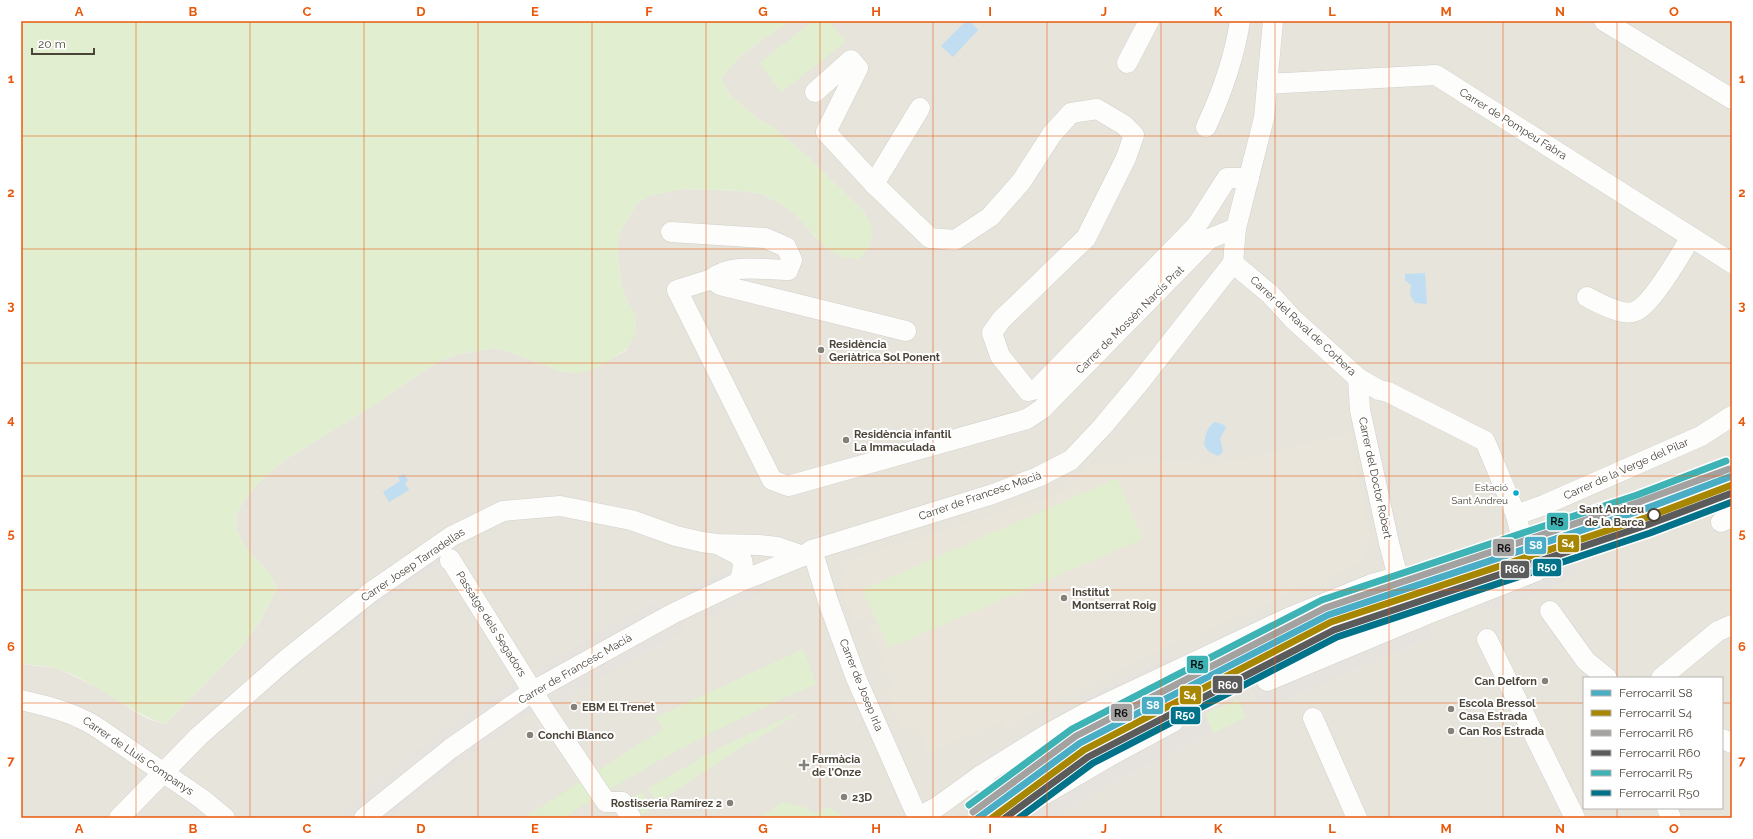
<svg xmlns="http://www.w3.org/2000/svg" width="1753" height="839" font-family="Raleway,sans-serif">
<style>
.residential{fill:#e7e4dc;fill-rule:evenodd}
.education{fill:#eae5da}
.green{fill:#e1eecf}
.parking{fill:#e6e3df}
.water{fill:#c0ddf1}
.lines{fill:none;stroke-linecap:round;stroke-linejoin:round}
.street-casing{stroke:#d2d0cb;stroke-width:21}
.street{stroke:#fdfdfc;stroke-width:20}
.rail-1-casing{stroke:#fff;stroke-width:10}
.rail-2-casing{stroke:#fff;stroke-width:10}
.rail-3-casing{stroke:#fff;stroke-width:10}
.rail-4-casing{stroke:#fff;stroke-width:10}
.rail-5-casing{stroke:#fff;stroke-width:10}
.rail-6-casing{stroke:#fff;stroke-width:10}
.rail-1{stroke:#49adc5;stroke-width:7}
.rail-2{stroke:#a78600;stroke-width:7}
.rail-3{stroke:#a3a2a1;stroke-width:7}
.rail-4{stroke:#5b5b5b;stroke-width:7}
.rail-5{stroke:#3eb3b5;stroke-width:7}
.rail-6{stroke:#00738a;stroke-width:7}
.grid{fill:none;stroke:#e8590c;stroke-width:1;stroke-opacity:0.55}
.poi-dot{fill:#868178;stroke:#fff;stroke-width:1.5}
.bus-dot{fill:#00a9ce;stroke:#fff;stroke-width:1.5}
.stop-dot{fill:#fff;stroke:#4b4439;stroke-width:2}
.labels{text-anchor:middle;dominant-baseline:central;stroke-width:4;stroke-linejoin:round;paint-order:stroke}
.bus-label{font-size:10px;fill:#4b4439;stroke:#fff;text-anchor:end}
.street-label{font-size:11px;fill:#4b4439;stroke:#fff}
.poi-label{font-size:11px;font-weight:bold;fill:#4b4439;stroke:#fff;text-anchor:start}
.stop-label{font-size:11px;font-weight:bold;fill:#4b4439;stroke:#fff;text-anchor:end}
.line-badge{stroke:#fff;stroke-width:1.5}
.badge-label{font-size:11px;text-anchor:middle;font-weight:bold;fill:#fff}
.pale-badge-label{font-size:11px;text-anchor:middle;font-weight:bold;fill:#111}
.neatline{fill:none;stroke:#e8590c;stroke-width:1.5}
.grid-label{font-size:13px;text-anchor:middle;font-weight:bold;fill:#e8590c}
</style>
<rect width="100%" height="100%" fill="#f4f2ee"/>
<path class="residential" d="M 789,21 L 1732,21 L 1732,818 L 21,818 L 21,664 L 57,668 L 106,692 L 132,710 L 148,719 L 165,724 L 242,646 L 261,620 L 277,588 L 270,574 L 247,549 L 236,530 L 237,512 L 246,498 L 258,483 L 283,461 L 374,405 L 428,368 L 442,360 L 459,354 L 495,348 L 513,353 L 560,371 L 577,373 L 611,359 L 627,350 L 636,317 L 627,301 L 621,284 L 617,246 L 621,231 L 637,203 L 651,195 L 685,189 L 741,191 L 761,194 L 778,202 L 792,211 L 805,224 L 815,237 L 865,213 L 805,154 L 774,128 L 758,119 L 730,95 L 721,78 L 740,56 ZM 1584,678 L 1722,678 L 1722,808 L 1584,808 Z"/>
<path class="education" d="M 1349,433 L 1371,539 L 1360,544 L 1367,560 L 1140,659 L 1065,696 L 1005,730 L 1001,721 L 928,753 L 915,723 L 902,729 L 885,690 L 894,685 L 867,626 L 877,623 L 873,615 L 854,623 L 840,583 L 844,566 L 851,559 L 1040,500 L 1061,491 L 1098,463 L 1182,461 L 1206,463 L 1235,461 Z"/>
<g class="green">
<path d="M 21,21 L 789,21 L 740,56 L 721,78 L 730,95 L 758,119 L 774,128 L 805,154 L 865,213 L 872,229 L 871,245 L 859,259 L 842,257 L 827,249 L 792,211 L 778,202 L 761,194 L 741,191 L 685,189 L 651,195 L 637,203 L 621,231 L 617,246 L 621,284 L 627,301 L 636,317 L 636,333 L 627,349 L 593,370 L 577,373 L 560,371 L 513,353 L 495,348 L 459,354 L 442,360 L 428,368 L 374,405 L 283,461 L 258,483 L 246,498 L 237,512 L 236,530 L 247,549 L 270,574 L 277,588 L 261,620 L 242,646 L 165,724 C 126,711 96,682 58,669 C 47,665 33,665 21,664 Z"/>
<path d="M 813,21 L 829,21 L 846,42 L 781,92 L 759,63 Z"/>
<path d="M 1117,478 L 1143,539 L 889,648 L 862,590 Z"/>
<path d="M 1378,602 L 1380,609 L 1239,669 L 1237,664 Z"/>
<path d="M 803,649 L 816,684 C 743,716 676,749 609,790 L 597,771 L 663,729 L 656,717 Z"/>
<path d="M 1226,669 L 1229,674 L 1101,734 L 1098,728 Z"/>
<path d="M 1238,700 L 1246,717 L 1213,733 L 1205,714 Z"/>
<path d="M 794,714 L 795,716 L 734,752 L 657,803 L 648,788 L 719,748 Z"/>
<path d="M 1088,733 L 1091,739 L 1010,787 L 1007,782 Z"/>
<path d="M 581,781 L 592,800 L 565,818 L 524,818 Z"/>
<path d="M 642,792 L 653,807 L 638,817 L 628,800 Z"/>
<path d="M 782,802 L 804,807 L 816,813 L 828,807 L 841,815 L 851,818 L 760,818 Z"/>
</g>
<g class="parking">
<path d="M 1378,432 L 1400,536 L 1394,537 L 1372,433 Z"/>
<path d="M 1564,547 L 1576,576 L 1533,595 L 1480,611 L 1476,600 L 1428,623 L 1433,636 L 1261,709 L 1249,682 L 1200,702 L 1213,733 L 1119,779 L 1055,818 L 997,818 L 988,804 L 1010,787 L 1136,714 L 1366,615 L 1372,630 L 1439,601 L 1437,594 L 1467,581 L 1465,576 L 1518,555 L 1521,562 Z"/>
<path d="M 440,555 L 443,561 L 334,638 L 330,633 Z"/>
<path d="M 729,568 L 732,574 L 694,591 L 692,586 Z"/>
<path d="M 1351,579 L 1354,588 L 1232,640 L 1228,632 Z"/>
<path d="M 764,583 L 767,590 L 705,619 L 702,613 Z"/>
<path d="M 1359,595 L 1362,602 L 1238,656 L 1235,649 Z"/>
<path d="M 657,601 L 661,608 L 540,676 L 536,669 Z"/>
<path d="M 681,622 L 685,630 L 556,702 L 552,694 Z"/>
<path d="M 307,650 L 311,655 L 261,696 L 211,741 L 207,736 Z"/>
<path d="M 1179,653 L 1183,661 L 1088,706 L 1084,698 Z"/>
<path d="M 1218,657 L 1220,664 L 1098,719 L 1094,712 Z"/>
<path d="M 515,681 L 520,688 L 462,727 L 381,789 L 348,818 L 336,818 L 375,783 L 457,720 Z"/>
<path d="M 531,704 L 535,710 L 462,761 L 390,818 L 379,818 L 458,755 Z"/>
<path d="M 1068,707 L 1072,713 L 968,778 L 964,772 Z"/>
<path d="M 1076,723 L 1080,730 L 1004,776 L 1000,770 Z"/>
</g>
<g class="water">
<path d="M 966,21 L 970,21 L 978,30 L 953,57 L 941,46 Z"/>
<path d="M 1425,273 L 1427,304 L 1415,303 L 1410,295 L 1411,285 L 1405,280 L 1405,274 Z"/>
<path d="M 1215,422 L 1224,425 L 1226,428 L 1220,438 L 1223,452 L 1218,456 L 1208,451 L 1204,445 C 1205,436 1207,426 1215,422 Z"/>
<path d="M 404,474 L 408,480 L 405,483 L 409,490 L 389,502 L 383,492 L 400,481 L 398,477 Z"/>
</g>
<g class="lines">
<g class="street-casing">
<g id="street">
<path d="M 1604,21 L 1732,99"/>
<path d="M 1127,63 L 1149,21"/>
<path d="M 1267,84 L 1436,75 L 1732,263"/>
<path d="M 815,92 L 851,60 L 858,68 L 826,132 L 874,184 L 930,238 L 955,240 L 990,217 L 1021,182 L 1052,134 L 1071,113 L 1097,109 L 1124,125 L 1134,135 L 1126,158 L 1086,238 L 1001,320 L 992,333 L 1000,356 L 1028,391 L 1037,389 L 1197,225 L 1227,178 L 1249,178"/>
<path d="M 1206,127 C 1222,93 1234,59 1240,21"/>
<path d="M 874,184 L 920,108"/>
<path d="M 671,232 L 765,238 L 786,247 L 792,260 L 788,270 C 765,270 730,263 712,279 L 720,285 L 906,331"/>
<path d="M 1233,263 L 1236,228 L 1264,118 L 1273,21"/>
<path d="M 712,279 L 677,290 L 772,480 L 788,486 L 1027,419 L 1042,409 L 1209,239 L 1236,228"/>
<path d="M 1587,297 C 1599,303 1623,317 1636,311 C 1652,304 1681,254 1691,237"/>
<path d="M 1358,378 L 1360,410 L 1389,543 L 1398,577 L 1416,619"/>
<path d="M 1516,515 L 1544,505 L 1701,436 L 1732,416"/>
<path d="M 1721,522 L 1732,517"/>
<path d="M 719,545 C 741,557 748,555 739,582"/>
<path d="M 812,550 L 828,601 L 856,678 L 918,818"/>
<path d="M 450,561 L 450,559 L 545,711 L 606,802 L 622,802 L 631,818"/>
<path d="M 1550,611 L 1586,661 L 1607,678"/>
<path d="M 1487,639 L 1575,818"/>
<path d="M 1661,678 L 1718,631 L 1732,625"/>
<path d="M 21,700 C 47,706 72,712 95,726 L 202,799 L 225,818"/>
<path d="M 1313,718 L 1357,818"/>
<path d="M 1722,739 L 1732,743"/>
<path d="M 980,776 L 1007,816"/>
<path d="M 1667,808 L 1671,818"/>
<path d="M 918,817 L 937,807 L 980,776 L 1046,735 L 1084,714 L 1288,618 L 1372,584 L 1398,577 L 1416,580 L 1523,543"/>
<path d="M 119,818 L 199,736 L 288,658 L 371,592 L 452,536 L 503,511 L 560,506 L 631,520 L 676,536 L 702,542 L 717,544 L 759,545 L 777,547 L 803,556"/>
<path d="M 364,818 L 450,749 L 533,691 L 672,614 L 739,582 L 803,556 L 812,550 L 993,494 L 1038,477 L 1071,460 L 1103,426 L 1139,383 L 1233,263"/>
<path d="M 1004,818 L 1108,757 L 1173,722 L 1181,703 L 1261,667 L 1267,681 L 1425,615 L 1537,571 L 1529,546 L 1523,543 L 1516,515 L 1485,441 L 1388,392 L 1379,390 L 1358,378 L 1293,319 L 1270,294 L 1233,263"/>
</g>
</g>
<use href="#street" class="street"/>
<g class="rail-1-casing">
<path id="rail-1" d="M 978,818 L 1080,743 L 1328,615 L 1642,510 L 1732,476"/>
</g>
<g class="rail-2-casing">
<path id="rail-2" d="M 992,818 L 1084,750 L 1331,622 L 1645,518 L 1732,485"/>
</g>
<g class="rail-3-casing">
<path id="rail-3" d="M 973,812 L 1076,736 L 1325,608 L 1639,502 L 1729,469"/>
</g>
<g class="rail-4-casing">
<path id="rail-4" d="M 1005,818 L 1088,757 L 1334,630 L 1647,525 L 1732,493"/>
</g>
<g class="rail-5-casing">
<path id="rail-5" d="M 969,805 L 1072,729 L 1322,600 L 1637,495 L 1726,461"/>
</g>
<g class="rail-6-casing">
<path id="rail-6" d="M 1019,818 L 1093,763 L 1337,637 L 1650,533 L 1732,502"/>
</g>
<use href="#rail-1" class="rail-1"/>
<use href="#rail-2" class="rail-2"/>
<use href="#rail-3" class="rail-3"/>
<use href="#rail-4" class="rail-4"/>
<use href="#rail-5" class="rail-5"/>
<use href="#rail-6" class="rail-6"/>
</g>
<path class="grid" d="M 136,21 L 136,818M 250,21 L 250,818M 364,21 L 364,818M 478,21 L 478,818M 592,21 L 592,818M 706,21 L 706,818M 820,21 L 820,818M 933,21 L 933,818M 1047,21 L 1047,818M 1161,21 L 1161,818M 1275,21 L 1275,818M 1389,21 L 1389,818M 1503,21 L 1503,818M 1617,21 L 1617,678M 21,136 L 1732,136M 21,249 L 1732,249M 21,363 L 1732,363M 21,476 L 1732,476M 21,590 L 1732,590M 21,703 L 1584,703M 1722,703 L 1732,703M 1617,808 L 1617,818"/>
<g class="poi-dot">
<circle cx="821" cy="350" r="4"/>
<circle cx="846" cy="440" r="4"/>
<circle cx="1064" cy="598" r="4"/>
<circle cx="1545" cy="681" r="4"/>
<circle cx="574" cy="707" r="4"/>
<circle cx="1451" cy="709" r="4"/>
<circle cx="1451" cy="731" r="4"/>
<circle cx="530" cy="735" r="4"/>
<path d="M802 759h4v4h4v4h-4v4h-4v-4h-4v-4h4z"/>
<circle cx="844" cy="797" r="4"/>
<circle cx="730" cy="803" r="4"/>
</g>
<circle class="bus-dot" cx="1516" cy="493" r="3.5"/>
<circle class="stop-dot" cx="1654" cy="515" r="6"/>
<g class="labels">
<g class="bus-label">
<text x="1508" y="487">Estació<tspan x="1508" dy="13">Sant Andreu</tspan></text>
</g>
<g class="street-label">
<text transform="translate(1513 124) rotate(32)">Carrer de Pompeu Fabra</text>
<text transform="translate(1130 320) rotate(-45)">Carrer de Mossèn Narcís Prat</text>
<text transform="translate(1303 326) rotate(43)">Carrer del Raval de Corbera</text>
<text transform="translate(1626 469) rotate(-24)">Carrer de la Verge del Pilar</text>
<text transform="translate(1375 478) rotate(78)">Carrer del Doctor Robert</text>
<text transform="translate(980 496) rotate(-19)">Carrer de Francesc Macià</text>
<text transform="translate(413 565) rotate(-34)">Carrer Josep Tarradellas</text>
<text transform="translate(491 624) rotate(58)">Passatge dels Segadors</text>
<text transform="translate(575 669) rotate(-30)">Carrer de Francesc Macià</text>
<text transform="translate(861 685) rotate(68)">Carrer de Josep Irla</text>
<text transform="translate(138 756) rotate(34)">Carrer de Lluís Companys</text>
</g>
<g class="poi-label">
<text x="829" y="344">Residència<tspan x="829" dy="13">Geriàtrica Sol Ponent</tspan></text>
<text x="854" y="434">Residència infantil<tspan x="854" dy="13">La Immaculada</tspan></text>
<text x="1072" y="592">Institut<tspan x="1072" dy="13">Montserrat Roig</tspan></text>
<text x="1537" y="681" text-anchor="end">Can Delforn</text>
<text x="1459" y="703">Escola Bressol<tspan x="1459" dy="13">Casa Estrada</tspan></text>
<text x="582" y="707">EBM El Trenet</text>
<text x="1459" y="731">Can Ros Estrada</text>
<text x="538" y="735">Conchi Blanco</text>
<text x="812" y="759">Farmàcia<tspan x="812" dy="13">de l'Onze</tspan></text>
<text x="852" y="797">23D</text>
<text x="722" y="803" text-anchor="end">Rostisseria Ramírez 2</text>
</g>
<g class="stop-label">
<text x="1644" y="509">Sant Andreu<tspan x="1644" dy="13">de la Barca</tspan></text>
</g>
</g>
<g class="line-badge">
<rect x="1546" y="512" width="23" height="19" rx="4" fill="#3eb3b5"/>
<rect x="1557" y="534" width="23" height="19" rx="4" fill="#a78600"/>
<rect x="1524" y="536" width="23" height="19" rx="4" fill="#49adc5"/>
<rect x="1492" y="538" width="23" height="19" rx="4" fill="#a3a2a1"/>
<rect x="1532" y="558" width="30" height="19" rx="4" fill="#00738a"/>
<rect x="1500" y="560" width="30" height="19" rx="4" fill="#5b5b5b"/>
<rect x="1186" y="655" width="23" height="19" rx="4" fill="#3eb3b5"/>
<rect x="1212" y="675" width="31" height="19" rx="4" fill="#5b5b5b"/>
<rect x="1179" y="685" width="23" height="20" rx="4" fill="#a78600"/>
<rect x="1141" y="696" width="23" height="19" rx="4" fill="#49adc5"/>
<rect x="1110" y="703" width="23" height="19" rx="4" fill="#a3a2a1"/>
<rect x="1170" y="706" width="31" height="19" rx="4" fill="#00738a"/>
</g>
<g class="badge-label">
<text x="1568" y="547">S4</text>
<text x="1536" y="549">S8</text>
<text x="1547" y="571">R50</text>
<text x="1515" y="573">R60</text>
<text x="1228" y="689">R60</text>
<text x="1190" y="699">S4</text>
<text x="1153" y="709">S8</text>
<text x="1185" y="719">R50</text>
</g>
<g class="pale-badge-label">
<text x="1557" y="525">R5</text>
<text x="1504" y="552">R6</text>
<text x="1197" y="668">R5</text>
<text x="1121" y="717">R6</text>
</g>
<rect width="1753" height="839" fill="none" stroke="#ffffff" stroke-width="44"/>
<rect x="1583" y="677" width="140" height="132" fill="#ffffff" stroke="#b7b4b0"/>
<rect x="1591" y="690" width="20" height="6" fill="#49adc5" stroke="#b7b4b0"/>
<text x="1619" y="697" font-size="12" fill="#4b4439">Ferrocarril S8</text>
<rect x="1591" y="710" width="20" height="6" fill="#a78600" stroke="#b7b4b0"/>
<text x="1619" y="717" font-size="12" fill="#4b4439">Ferrocarril S4</text>
<rect x="1591" y="730" width="20" height="6" fill="#a3a2a1" stroke="#b7b4b0"/>
<text x="1619" y="737" font-size="12" fill="#4b4439">Ferrocarril R6</text>
<rect x="1591" y="750" width="20" height="6" fill="#5b5b5b" stroke="#b7b4b0"/>
<text x="1619" y="757" font-size="12" fill="#4b4439">Ferrocarril R60</text>
<rect x="1591" y="770" width="20" height="6" fill="#3eb3b5" stroke="#b7b4b0"/>
<text x="1619" y="777" font-size="12" fill="#4b4439">Ferrocarril R5</text>
<rect x="1591" y="790" width="20" height="6" fill="#00738a" stroke="#b7b4b0"/>
<text x="1619" y="797" font-size="12" fill="#4b4439">Ferrocarril R50</text>
<path d="M32 48v6h62v-6" fill="none" stroke="#4b4439" stroke-width="2"/>
<text x="38" y="48" font-size="12" fill="#4b4439" stroke="#ffffff" stroke-width="3" paint-order="stroke">20 m</text>
<rect x="22" y="22" width="1709" height="795" class="neatline"/>
<g class="grid-label">
<text x="79" y="16">A</text>
<text x="193" y="16">B</text>
<text x="307" y="16">C</text>
<text x="421" y="16">D</text>
<text x="535" y="16">E</text>
<text x="649" y="16">F</text>
<text x="763" y="16">G</text>
<text x="876" y="16">H</text>
<text x="990" y="16">I</text>
<text x="1104" y="16">J</text>
<text x="1218" y="16">K</text>
<text x="1332" y="16">L</text>
<text x="1446" y="16">M</text>
<text x="1560" y="16">N</text>
<text x="1674" y="16">O</text>
<text x="11" y="83">1</text>
<text x="1742" y="83">1</text>
<text x="11" y="197">2</text>
<text x="1742" y="197">2</text>
<text x="11" y="310">3</text>
<text x="1742" y="310">3</text>
<text x="11" y="424">4</text>
<text x="1742" y="424">4</text>
<text x="11" y="538">5</text>
<text x="1742" y="538">5</text>
<text x="11" y="651">6</text>
<text x="1742" y="651">6</text>
<text x="11" y="765">7</text>
<text x="1742" y="765">7</text>
<text x="79" y="833">A</text>
<text x="193" y="833">B</text>
<text x="307" y="833">C</text>
<text x="421" y="833">D</text>
<text x="535" y="833">E</text>
<text x="649" y="833">F</text>
<text x="763" y="833">G</text>
<text x="876" y="833">H</text>
<text x="990" y="833">I</text>
<text x="1104" y="833">J</text>
<text x="1218" y="833">K</text>
<text x="1332" y="833">L</text>
<text x="1446" y="833">M</text>
<text x="1560" y="833">N</text>
<text x="1674" y="833">O</text>
</g>
</svg>
